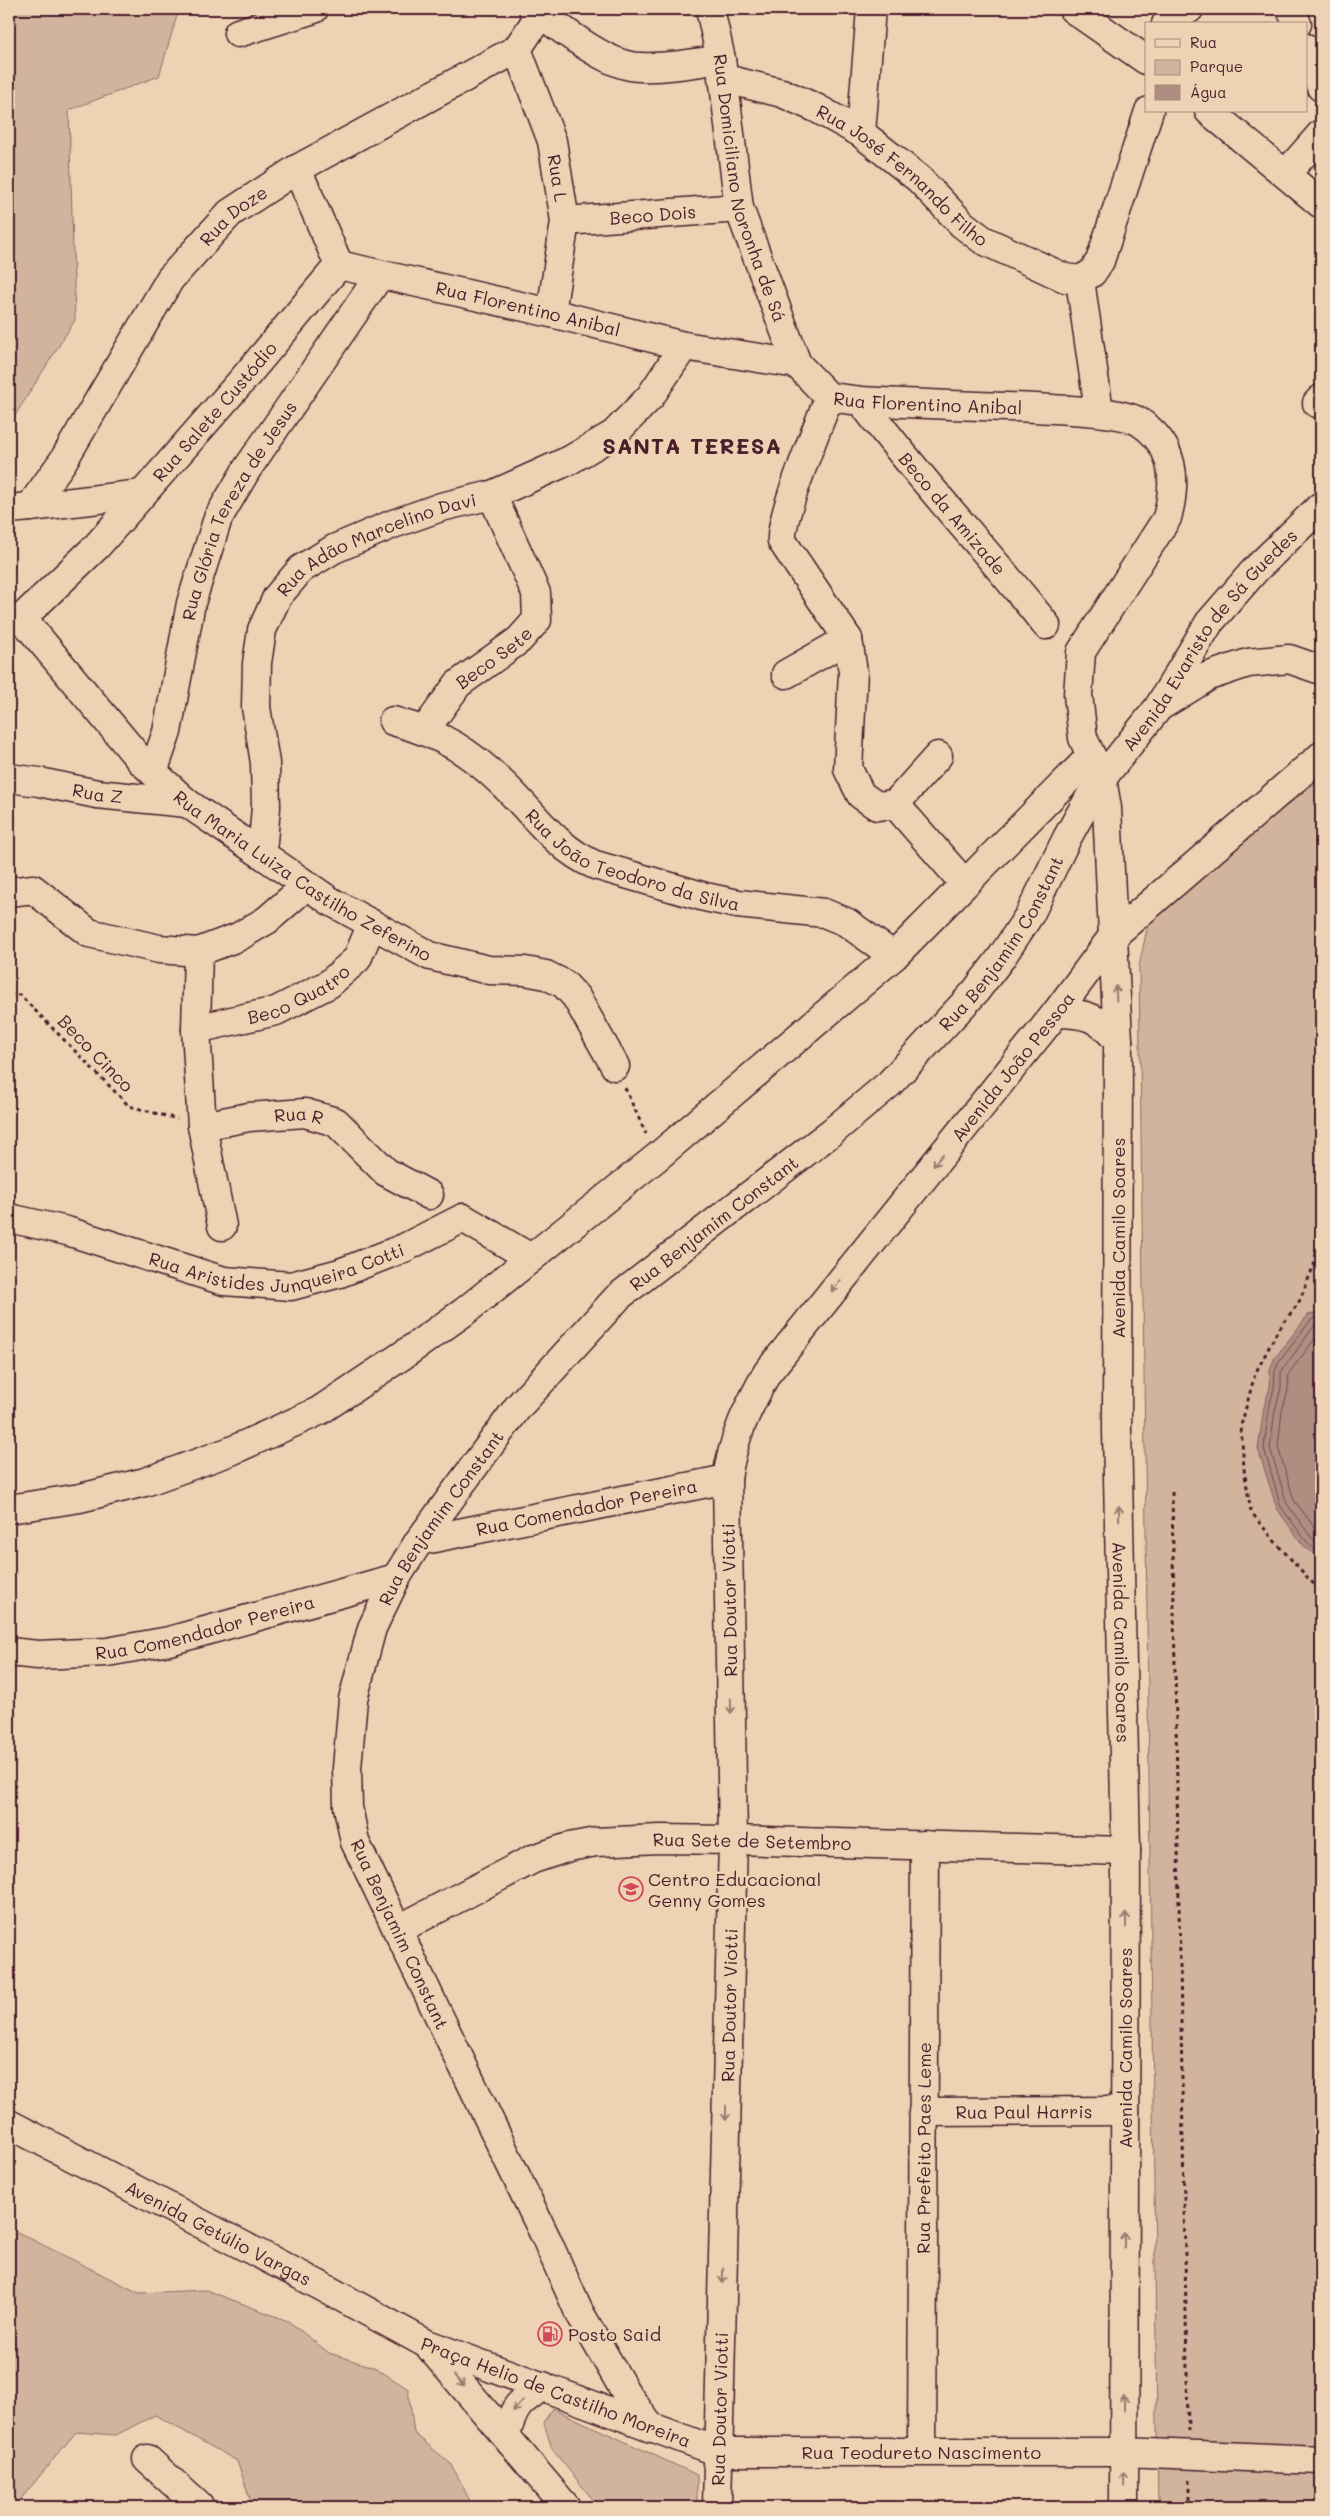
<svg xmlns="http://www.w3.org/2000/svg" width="1330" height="2516" font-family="Mali,sans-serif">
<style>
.green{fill:#d2b49e;stroke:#8e6a64}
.water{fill:#af8d80;stroke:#87615e}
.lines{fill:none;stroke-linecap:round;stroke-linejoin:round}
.shore{stroke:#724b4d;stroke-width:1}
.minor-casing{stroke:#4a1f2b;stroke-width:31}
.path{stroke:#4a1f2b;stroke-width:3;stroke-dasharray:4 4;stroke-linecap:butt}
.minor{stroke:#edd2b4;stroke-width:28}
.oneway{stroke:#9c7870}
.labels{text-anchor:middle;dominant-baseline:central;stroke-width:5;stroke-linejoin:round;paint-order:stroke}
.street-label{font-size:18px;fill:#4a1f2b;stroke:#edd2b4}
.poi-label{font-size:18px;fill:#4a1f2b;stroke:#edd2b4;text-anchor:start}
.district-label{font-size:22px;font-weight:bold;letter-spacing:1px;fill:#4a1f2b;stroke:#edd2b4}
</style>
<rect width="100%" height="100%" fill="#edd2b4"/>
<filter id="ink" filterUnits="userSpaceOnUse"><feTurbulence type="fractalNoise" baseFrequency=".02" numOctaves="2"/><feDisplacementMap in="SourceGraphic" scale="10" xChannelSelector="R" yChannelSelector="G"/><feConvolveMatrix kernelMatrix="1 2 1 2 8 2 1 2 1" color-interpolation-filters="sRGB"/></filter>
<g filter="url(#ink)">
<g class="green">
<path d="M 9,9 L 179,9 L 159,76 L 69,110 L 75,320 L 9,425 Z"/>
<path d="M 1321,778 L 1321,2507 L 1158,2507 L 1139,966 L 1150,915 Z"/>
<path d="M 9,2228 L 139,2293 L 206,2290 L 288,2321 L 329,2353 L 376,2368 L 408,2389 L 414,2433 L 452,2465 L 473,2507 L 253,2507 L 237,2461 L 155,2415 L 116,2435 L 76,2432 L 14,2507 L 9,2507 Z"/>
<path d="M 552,2408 L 697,2475 L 697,2507 L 599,2507 L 552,2449 L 544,2423 Z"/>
</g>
<path class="water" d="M 1321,1311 L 1321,1561 L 1303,1545 L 1277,1509 L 1258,1449 L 1264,1407 L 1270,1387 L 1270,1370 L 1274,1359 L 1308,1315 Z"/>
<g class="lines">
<g class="shore">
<path d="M 1321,1316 L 1311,1320 L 1279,1362 L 1275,1371 L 1274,1388 L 1269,1408 L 1264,1448 L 1281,1507 L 1307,1542 L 1321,1555"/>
<path d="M 1321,1323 L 1314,1326 L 1281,1372 L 1281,1389 L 1275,1410 L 1270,1448 L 1287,1504 L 1311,1537 L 1321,1546"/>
<path d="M 1321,1331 L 1289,1373 L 1288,1390 L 1282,1411 L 1278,1447 L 1294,1500 L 1321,1536"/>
</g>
<g class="minor-casing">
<g id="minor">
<path d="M 533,9 C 561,27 607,67 640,67 C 667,68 695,63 721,59"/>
<path id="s1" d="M 710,9 L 721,59 L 739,208 L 797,364"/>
<path d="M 1073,9 L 1146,60"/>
<path d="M 1291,9 L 1297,24"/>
<path d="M 1166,24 L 1189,9"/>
<path d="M 238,33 L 314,9"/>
<path d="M 1306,48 L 1321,87"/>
<path id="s2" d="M 517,49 L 552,141 L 565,221 L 551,313"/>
<path id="s3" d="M 722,78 L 782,93 L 816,108 L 861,133 L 919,179 L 962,224 L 983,240 L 1065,278 L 1080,280"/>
<path d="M 1209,111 L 1321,204"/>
<path d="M 861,133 L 871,9"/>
<path d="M 1286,174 L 1321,134"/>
<path id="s4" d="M 565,221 L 739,208"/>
<path id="s5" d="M 339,265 L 551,313 L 684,346 L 797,364 L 829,397 L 861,401 C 919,404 978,406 1036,408 C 1060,410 1123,410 1141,423 C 1175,446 1177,481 1167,518 L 1081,652 L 1078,695 L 1083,738 L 1102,779 L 1107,808 L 1118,1041 L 1117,1430 L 1126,1851 L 1124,2507"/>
<path d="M 829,397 C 819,425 779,517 782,541 L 848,639 L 853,672 L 848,769 L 861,795 L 877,806 L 895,804 L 964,883"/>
<path id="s6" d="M 861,401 C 919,479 986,549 1046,625"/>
<path d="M 1317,403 L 1321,399"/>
<path d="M 1099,411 L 1080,280 L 1092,273 L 1100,261 L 1149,111"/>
<path d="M 30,507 L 142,494"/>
<path id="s7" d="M 9,509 L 30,507 L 63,461 L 170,279 L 230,213 L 297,169 L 517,49 L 544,9"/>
<path id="s8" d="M 22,618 L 141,761 L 187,803 L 330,901 L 430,956 L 489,970 L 525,971 L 546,975 L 564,984 L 576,997 L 615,1066"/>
<path id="s9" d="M 9,621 L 22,618 L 97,546 L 245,377 L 339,265 L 297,169"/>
<path d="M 786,674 L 848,639"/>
<path d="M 1162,705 L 1209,676 L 1248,663 L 1289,659 L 1321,670"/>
<path id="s10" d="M 393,721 C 444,735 471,752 509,790 C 537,818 558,849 595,865 L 705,897 L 738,904 L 824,913 L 846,922 L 894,956"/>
<path id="s11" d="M 425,730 L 458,684 L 519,640 L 537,620 L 536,593 L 492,495"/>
<path id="s12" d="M 153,772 L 167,732 L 191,603 L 218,518 L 247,469 L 380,275"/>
<path id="s13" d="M 9,778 L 39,782 L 97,794 L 187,803"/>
<path d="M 895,804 L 938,756"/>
<path id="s14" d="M 262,853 L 266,807 L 265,763 L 256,707 L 257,663 L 262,630 L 277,597 L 301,569 L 334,549 L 393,524 L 441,507 L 492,495 L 570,460 L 614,434 L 650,397 L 684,346"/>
<path d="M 9,892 L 33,889 L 89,933 L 159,949 L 198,952 L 238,937 L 267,920 L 306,886"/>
<path d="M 198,952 L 196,1029 L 202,1126 L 222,1226"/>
<path d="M 1056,1013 C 1087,1013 1098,1017 1118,1041"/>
<path id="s15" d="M 196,1029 L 276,1011 L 329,984 L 357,959 L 372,924"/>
<path id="s16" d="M 202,1126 L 249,1117 L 305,1113 L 336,1122 L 386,1172 L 429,1195"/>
<path id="s17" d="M 9,1218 L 67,1231 L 224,1281 L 291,1286 L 340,1273 L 404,1248 L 463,1218 L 531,1258"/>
<path d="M 9,1509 L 80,1498 L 145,1482 L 231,1451 L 319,1411 L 406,1353 L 464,1312 L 656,1158 L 894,956 L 1091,756"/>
<path id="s18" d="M 419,1541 L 727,1479"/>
<path id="s19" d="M 9,1652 L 38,1655 L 107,1652 L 169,1641 L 396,1578"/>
<path id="s20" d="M 397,1930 L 533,1859 L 569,1847 L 596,1842 L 659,1839 L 733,1840 L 1126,1851"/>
<path id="s21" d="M 923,2112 L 1125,2111"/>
<path id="s22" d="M 9,2124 L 321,2286 L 427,2344 L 719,2452 L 1123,2452 L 1321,2460"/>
<path d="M 428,2345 L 566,2507"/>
<path id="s23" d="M 651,2428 L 626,2393 L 578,2310 L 546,2238 L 355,1842 L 348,1807 L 347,1768 L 353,1699 L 372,1628 L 396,1578 L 419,1541 L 518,1407 L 618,1297 L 833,1131 L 889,1084 L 975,992 L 1001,958 L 1030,914 L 1067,838 L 1096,786 L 1158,708 L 1209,623 L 1256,569 L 1321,506"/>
<path d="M 506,2435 C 514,2406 518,2403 543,2386"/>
<path id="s24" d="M 922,2450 L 925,1845"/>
<path d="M 147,2459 L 200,2507"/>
<path id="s25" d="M 717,2507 L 733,1840 L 727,1479 C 733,1437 747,1409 767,1373 L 1056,1013 L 1113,936 L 1321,756"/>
</g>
</g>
<g class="path">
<path d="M 9,994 L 20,995 L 129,1106 L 177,1119"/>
<path d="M 625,1088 L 646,1134"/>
<path d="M 1321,1239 L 1318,1255 L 1299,1302 L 1277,1332 L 1255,1374 L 1241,1426 L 1244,1469 L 1251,1512 L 1277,1544 L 1321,1592"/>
<path d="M 1172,1492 L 1188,2431"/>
<path d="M 1189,2480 L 1189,2507"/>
</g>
<use href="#minor" class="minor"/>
</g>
<defs><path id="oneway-shaft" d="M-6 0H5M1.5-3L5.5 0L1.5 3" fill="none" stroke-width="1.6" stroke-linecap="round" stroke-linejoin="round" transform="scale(1.25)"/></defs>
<g class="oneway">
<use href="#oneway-shaft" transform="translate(1116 993) rotate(-93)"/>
<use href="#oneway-shaft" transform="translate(938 1160) rotate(129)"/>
<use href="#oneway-shaft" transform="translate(836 1286) rotate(129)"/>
<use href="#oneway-shaft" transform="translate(1119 1513) rotate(-91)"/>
<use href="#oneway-shaft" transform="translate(731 1706) rotate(89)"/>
<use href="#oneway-shaft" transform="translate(1126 1920) rotate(-90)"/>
<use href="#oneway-shaft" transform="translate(726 2113) rotate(91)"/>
<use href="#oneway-shaft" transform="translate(1124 2240) rotate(-90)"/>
<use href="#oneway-shaft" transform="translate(723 2276) rotate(91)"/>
<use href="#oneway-shaft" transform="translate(459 2381) rotate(49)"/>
<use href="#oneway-shaft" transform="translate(1124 2403) rotate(-90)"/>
<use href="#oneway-shaft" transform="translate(518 2406) rotate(131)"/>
<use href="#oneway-shaft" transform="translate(1124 2479) rotate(-91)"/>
</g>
</g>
<defs>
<g id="school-ring" transform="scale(1.25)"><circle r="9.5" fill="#edd2b4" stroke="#d1495b" stroke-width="1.5"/><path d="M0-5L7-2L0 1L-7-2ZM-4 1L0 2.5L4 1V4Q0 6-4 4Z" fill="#d1495b"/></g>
<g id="fuel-ring" transform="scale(1.25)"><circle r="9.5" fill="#edd2b4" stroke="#d1495b" stroke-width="1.5"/><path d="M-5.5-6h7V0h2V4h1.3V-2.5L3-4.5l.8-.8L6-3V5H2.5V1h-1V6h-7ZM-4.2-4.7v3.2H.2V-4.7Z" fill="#d1495b"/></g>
</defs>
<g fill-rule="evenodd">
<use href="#school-ring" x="631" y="1889"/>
<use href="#fuel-ring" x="550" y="2334"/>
</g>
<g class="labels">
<g class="street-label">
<text stroke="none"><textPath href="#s3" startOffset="209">Rua José Fernando Filho</textPath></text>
<text stroke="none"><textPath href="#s2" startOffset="136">Rua L</textPath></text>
<text stroke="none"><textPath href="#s1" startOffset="184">Rua Domiciliano Noronha de Sá</textPath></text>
<text stroke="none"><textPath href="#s4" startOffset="88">Beco Dois</textPath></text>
<text stroke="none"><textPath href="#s7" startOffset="379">Rua Doze</textPath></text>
<text stroke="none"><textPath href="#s5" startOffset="194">Rua Florentino Anibal</textPath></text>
<text stroke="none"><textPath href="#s5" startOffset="614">Rua Florentino Anibal</textPath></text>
<text stroke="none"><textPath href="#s9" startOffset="296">Rua Salete Custódio</textPath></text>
<text stroke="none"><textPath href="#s12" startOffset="278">Rua Glória Tereza de Jesus</textPath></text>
<text stroke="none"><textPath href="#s6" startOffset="145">Beco da Amizade</textPath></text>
<text stroke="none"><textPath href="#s14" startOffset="376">Rua Adão Marcelino Davi</textPath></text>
<text stroke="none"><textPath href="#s23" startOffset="2185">Avenida Evaristo de Sá Guedes</textPath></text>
<text stroke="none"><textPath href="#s11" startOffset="101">Beco Sete</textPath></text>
<text stroke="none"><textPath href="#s13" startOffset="90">Rua Z</textPath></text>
<text stroke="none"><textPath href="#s10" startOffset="284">Rua João Teodoro da Silva</textPath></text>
<text stroke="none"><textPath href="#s8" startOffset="385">Rua Maria Luiza Castilho Zeferino</textPath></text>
<text stroke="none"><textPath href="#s23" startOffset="1815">Rua Benjamim Constant</textPath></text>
<text stroke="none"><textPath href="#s15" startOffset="109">Beco Quatro</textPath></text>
<text transform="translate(96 1053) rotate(46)">Beco Cinco</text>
<text stroke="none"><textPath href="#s25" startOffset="1535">Avenida João Pessoa</textPath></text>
<text stroke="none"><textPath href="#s16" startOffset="98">Rua R</textPath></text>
<text stroke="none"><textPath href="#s23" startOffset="1410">Rua Benjamim Constant</textPath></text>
<text transform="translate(1118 1238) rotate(-90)">Avenida Camilo Soares</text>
<text stroke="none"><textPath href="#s17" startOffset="278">Rua Aristides Junqueira Cotti</textPath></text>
<text stroke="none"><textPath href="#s18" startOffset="171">Rua Comendador Pereira</textPath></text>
<text stroke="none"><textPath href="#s23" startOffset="1005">Rua Benjamim Constant</textPath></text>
<text transform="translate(729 1600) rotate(-91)">Rua Doutor Viotti</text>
<text stroke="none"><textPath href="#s19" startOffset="199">Rua Comendador Pereira</textPath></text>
<text stroke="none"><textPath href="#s5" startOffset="2090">Avenida Camilo Soares</textPath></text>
<text stroke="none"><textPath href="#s20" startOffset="375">Rua Sete de Setembro</textPath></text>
<text transform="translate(400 1934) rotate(65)">Rua Benjamim Constant</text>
<text stroke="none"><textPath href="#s25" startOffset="502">Rua Doutor Viotti</textPath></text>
<text transform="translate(1125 2048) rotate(-90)">Avenida Camilo Soares</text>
<text stroke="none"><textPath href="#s21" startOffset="101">Rua Paul Harris</textPath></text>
<text stroke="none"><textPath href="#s24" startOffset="302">Rua Prefeito Paes Leme</textPath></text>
<text stroke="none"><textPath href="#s22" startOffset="236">Avenida Getúlio Vargas</textPath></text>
<text stroke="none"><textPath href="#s22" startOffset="610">Praça Helio de Castilho Moreira</textPath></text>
<text stroke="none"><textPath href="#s25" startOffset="98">Rua Doutor Viotti</textPath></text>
<text stroke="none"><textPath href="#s22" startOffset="986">Rua Teodureto Nascimento</textPath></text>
</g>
<g class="poi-label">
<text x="648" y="1879">Centro Educacional<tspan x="648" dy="21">Genny Gomes</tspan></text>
<text x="568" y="2334">Posto Said</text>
</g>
<g class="district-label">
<text x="692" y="445">SANTA TERESA</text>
</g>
</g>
<rect width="1330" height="2516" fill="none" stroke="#edd2b4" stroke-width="30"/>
<rect x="15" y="15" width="1300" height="2486" fill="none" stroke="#4a1f2b" stroke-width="2" filter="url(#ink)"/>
<rect x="1145" y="22" width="162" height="90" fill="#edd2b4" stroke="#ac8a7d"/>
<rect x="1155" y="39" width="25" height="8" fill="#edd2b4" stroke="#ac8a7d"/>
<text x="1190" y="48" font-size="15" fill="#4a1f2b">Rua</text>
<rect x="1155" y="60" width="25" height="15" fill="#d2b49e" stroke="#ac8a7d"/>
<text x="1190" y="72" font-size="15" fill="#4a1f2b">Parque</text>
<rect x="1155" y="85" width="25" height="15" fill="#af8d80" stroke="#ac8a7d"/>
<text x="1190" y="98" font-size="15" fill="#4a1f2b">Água</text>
</svg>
